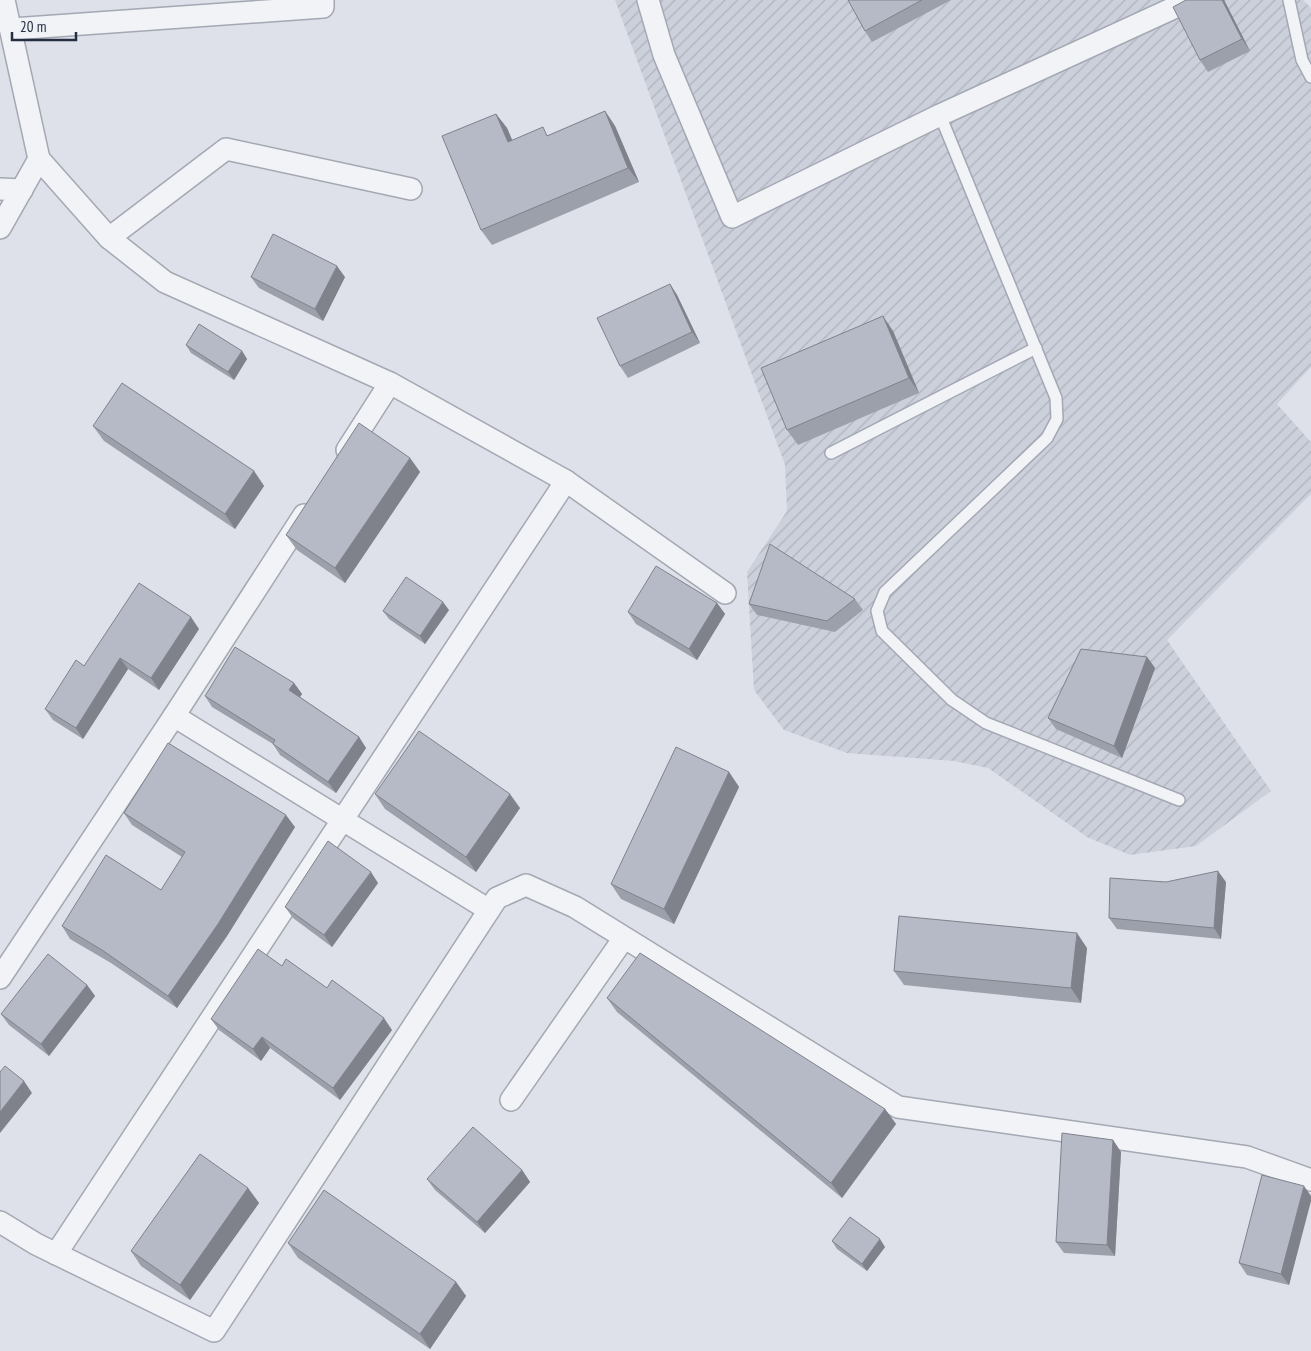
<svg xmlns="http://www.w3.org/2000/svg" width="1311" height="1351" font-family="'PT Sans Narrow',sans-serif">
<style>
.industrial{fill:url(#industrial-furrows)}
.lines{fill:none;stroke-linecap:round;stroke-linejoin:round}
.lane-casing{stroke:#a3a8b3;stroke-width:14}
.street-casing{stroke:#a3a8b3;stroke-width:24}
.lane{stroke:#f1f3f7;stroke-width:11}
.street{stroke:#f1f3f7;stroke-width:21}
.wall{fill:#9ca0aa}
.shaded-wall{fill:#7f828b}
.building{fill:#b5bac6;stroke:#7f828b}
</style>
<defs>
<pattern id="industrial-furrows" width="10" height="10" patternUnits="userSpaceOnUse" patternTransform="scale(1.25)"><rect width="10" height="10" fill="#ccd0db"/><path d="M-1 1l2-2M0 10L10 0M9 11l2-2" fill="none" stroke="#afb3bd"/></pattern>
</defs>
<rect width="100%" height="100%" fill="#dee1e9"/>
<path class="industrial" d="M 615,0 L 1303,0 L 1311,8 L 1311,367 L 1277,404 L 1311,442 L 1311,494 L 1167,640 L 1271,791 L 1196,846 L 1130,855 L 1087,837 L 988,768 L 954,761 L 847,753 L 784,730 L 754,690 L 747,572 L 787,511 L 785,465 Z"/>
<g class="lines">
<g class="lane-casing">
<g id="lane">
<path d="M 1289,0 L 1302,60 L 1311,77"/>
<path d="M 940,115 L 1056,398 L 1057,419 L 1047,438 L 885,592 L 877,611 L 882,631 L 952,700 L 986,723 L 1179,800"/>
<path d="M 831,453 L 1036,348"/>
</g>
</g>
<g class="street-casing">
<g id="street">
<path d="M 648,0 L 664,55 L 732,217 L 940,115 L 1191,0"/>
<path d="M 12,29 L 323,7 L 323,0"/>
<path d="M 39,159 L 109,238 L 165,282 L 390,383 L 566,481 L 56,1254"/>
<path d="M 0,189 L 22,190"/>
<path d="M 0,228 L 39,159 L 4,0"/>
<path d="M 109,238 L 226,149 L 411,189"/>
<path d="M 347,450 L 390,383"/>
<path d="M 566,481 L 725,593"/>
<path d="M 174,716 L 489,910"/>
<path d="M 0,978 L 174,716 L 304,515"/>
<path d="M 511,1100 L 624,938"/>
<path d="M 0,1222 L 36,1244 L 214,1331 L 497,898 L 526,885 L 575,907 L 898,1107 L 1247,1157 L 1311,1180"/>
</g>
</g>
<use href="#lane" class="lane"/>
<use href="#street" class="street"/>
</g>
<g class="wall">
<path d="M 848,0 L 951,0 L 872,42 L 865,31 Z"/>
<path d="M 1224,0 L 1250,51 L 1208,72 L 1200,60 Z"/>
<path d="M 605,111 L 615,126 L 639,182 L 492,245 L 481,230 L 496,114 L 507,128 L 512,140 L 549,135 Z"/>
<path d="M 251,277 L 345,277 L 323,321 L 259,288 Z"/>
<path d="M 670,284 L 677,295 L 700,343 L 628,378 L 620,366 Z"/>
<path d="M 893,331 L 919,393 L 798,445 L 787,430 Z"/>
<path d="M 186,345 L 242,351 L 247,359 L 234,380 L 191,353 Z"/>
<path d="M 93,426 L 254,471 L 264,486 L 235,529 L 104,441 Z"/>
<path d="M 410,458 L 420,472 L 345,583 L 297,550 L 286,535 Z"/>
<path d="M 855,599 L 863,610 L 835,632 L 757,615 L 749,604 Z"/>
<path d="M 717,603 L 725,614 L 697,660 L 636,624 L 628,612 Z"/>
<path d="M 449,610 L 425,644 L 389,619 L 383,611 Z"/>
<path d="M 199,629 L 159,690 L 128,669 L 83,739 L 53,720 L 45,709 L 84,666 Z"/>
<path d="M 1147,657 L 1155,668 L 1122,758 L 1056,729 L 1048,718 Z"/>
<path d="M 294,683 L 302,694 L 300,697 L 359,737 L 366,748 L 336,793 L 280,755 L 273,744 L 212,707 L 205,696 Z"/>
<path d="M 729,772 L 739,787 L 674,924 L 621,899 L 611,884 Z"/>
<path d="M 375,794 L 520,808 L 476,872 L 385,809 Z"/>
<path d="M 124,813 L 295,827 L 227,936 L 177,1008 L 111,963 L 70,939 L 62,926 L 161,890 L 182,857 L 132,825 Z"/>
<path d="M 1166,882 L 1226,882 L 1221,939 L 1117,929 L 1109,918 Z"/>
<path d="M 378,883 L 332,947 L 293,918 L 285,907 Z"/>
<path d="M 1087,948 L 1081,1003 L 904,985 L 894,971 Z"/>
<path d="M 282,966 L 327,988 L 392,1030 L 340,1100 L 270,1048 L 261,1061 L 219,1030 L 211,1019 Z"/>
<path d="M 87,985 L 95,996 L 49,1056 L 9,1025 L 1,1014 Z"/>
<path d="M 607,998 L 885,1109 L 896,1124 L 842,1198 L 617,1012 Z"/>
<path d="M 1113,1140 L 1121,1152 L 1115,1256 L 1064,1253 L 1056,1242 Z"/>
<path d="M 522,1170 L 530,1182 L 485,1233 L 435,1190 L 427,1179 Z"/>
<path d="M 248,1188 L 259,1203 L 190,1300 L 141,1266 L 131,1251 Z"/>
<path d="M 1311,1196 L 1289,1285 L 1247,1275 L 1239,1263 Z"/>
<path d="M 832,1241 L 885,1247 L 867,1271 L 837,1249 Z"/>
<path d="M 288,1243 L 456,1282 L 466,1296 L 430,1349 L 298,1258 Z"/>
</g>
<g class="shaded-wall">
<path d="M 1222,0 L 1224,0 L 1250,51 L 1242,39 Z"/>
<path d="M 605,111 L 615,126 L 639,182 L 628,168 Z"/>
<path d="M 496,114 L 507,128 L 519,156 L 508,142 Z"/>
<path d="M 337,266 L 345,277 L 323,321 L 315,309 Z"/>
<path d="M 670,284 L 677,295 L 700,343 L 692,332 Z"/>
<path d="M 883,316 L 893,331 L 919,393 L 909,378 Z"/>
<path d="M 242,351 L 247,359 L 234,380 L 228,372 Z"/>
<path d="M 410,458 L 420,472 L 345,583 L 335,568 Z"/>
<path d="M 254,471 L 264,486 L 235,529 L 225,514 Z"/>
<path d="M 443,602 L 449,610 L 425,644 L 420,636 Z"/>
<path d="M 717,603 L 725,614 L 697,660 L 689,649 Z"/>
<path d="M 191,617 L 199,629 L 159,690 L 151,678 Z"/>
<path d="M 1147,657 L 1155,668 L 1122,758 L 1114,746 Z"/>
<path d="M 120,658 L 128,669 L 83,739 L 76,728 Z"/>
<path d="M 294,683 L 302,694 L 297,701 L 289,690 Z"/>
<path d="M 359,737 L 366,748 L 336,793 L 328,782 Z"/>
<path d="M 729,772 L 739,787 L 674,924 L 664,909 Z"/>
<path d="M 510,794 L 520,808 L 476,872 L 466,857 Z"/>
<path d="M 286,815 L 295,827 L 227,936 L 177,1008 L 168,996 Z"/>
<path d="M 1218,871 L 1226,882 L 1221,939 L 1214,928 Z"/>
<path d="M 371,872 L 378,883 L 332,947 L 324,935 Z"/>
<path d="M 1077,933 L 1087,948 L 1081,1003 L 1071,988 Z"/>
<path d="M 87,985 L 95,996 L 49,1056 L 41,1044 Z"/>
<path d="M 384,1018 L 392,1030 L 340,1100 L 333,1088 Z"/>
<path d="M 262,1037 L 270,1048 L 261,1061 L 253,1049 Z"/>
<path d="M 24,1081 L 32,1093 L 0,1133 L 0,1112 Z"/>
<path d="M 885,1109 L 896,1124 L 842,1198 L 831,1183 Z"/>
<path d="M 1113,1140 L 1121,1152 L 1115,1256 L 1107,1245 Z"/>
<path d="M 522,1170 L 530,1182 L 485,1233 L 477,1222 Z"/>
<path d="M 1304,1186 L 1311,1196 L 1311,1201 L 1289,1285 L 1281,1274 Z"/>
<path d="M 248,1188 L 259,1203 L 190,1300 L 180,1285 Z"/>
<path d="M 880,1239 L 885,1247 L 867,1271 L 862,1264 Z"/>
<path d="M 456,1282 L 466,1296 L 430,1349 L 420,1334 Z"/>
</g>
<g class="building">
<path d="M 848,0 L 922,0 L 865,31 Z"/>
<path d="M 1186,0 L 1222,0 L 1242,39 L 1200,60 L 1173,7 Z"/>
<path d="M 605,111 L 628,168 L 481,230 L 442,136 L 496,114 L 508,142 L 543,127 L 547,136 Z"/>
<path d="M 273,234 L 337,266 L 315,309 L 251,277 Z"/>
<path d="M 670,284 L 692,332 L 620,366 L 597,318 Z"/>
<path d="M 883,316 L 909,378 L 787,430 L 761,368 Z"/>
<path d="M 199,324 L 242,351 L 228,372 L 186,345 Z"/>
<path d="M 122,383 L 254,471 L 225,514 L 93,426 Z"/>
<path d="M 359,423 L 410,458 L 335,568 L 286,535 Z"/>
<path d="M 770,544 L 855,599 L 827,621 L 749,604 Z"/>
<path d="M 656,566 L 717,603 L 689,649 L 628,612 Z"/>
<path d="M 406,577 L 443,602 L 420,636 L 383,611 Z"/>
<path d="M 139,583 L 191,617 L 151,678 L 120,658 L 76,728 L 45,709 L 76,660 L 84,666 Z"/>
<path d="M 235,647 L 294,683 L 289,690 L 359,737 L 328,782 L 273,744 L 275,740 L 205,696 Z"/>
<path d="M 1081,649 L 1147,657 L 1114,746 L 1048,718 Z"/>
<path d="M 419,731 L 510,794 L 466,857 L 375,794 Z"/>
<path d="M 168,743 L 286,815 L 218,924 L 168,996 L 102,950 L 62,926 L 106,855 L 161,890 L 185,852 L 124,813 Z"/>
<path d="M 676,747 L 729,772 L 664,909 L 611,884 Z"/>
<path d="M 328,841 L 371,872 L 324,935 L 285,907 Z"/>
<path d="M 1218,871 L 1214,928 L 1109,918 L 1110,878 L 1166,882 Z"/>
<path d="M 899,916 L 1077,933 L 1071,988 L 894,971 Z"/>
<path d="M 258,949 L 282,966 L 286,959 L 327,988 L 332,980 L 384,1018 L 333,1088 L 262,1037 L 253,1049 L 211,1019 Z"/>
<path d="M 640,953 L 885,1109 L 831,1183 L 607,998 Z"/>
<path d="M 48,954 L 87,985 L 41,1044 L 1,1014 Z"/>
<path d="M 5,1066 L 24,1081 L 0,1112 L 0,1072 Z"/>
<path d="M 473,1127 L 522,1170 L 477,1222 L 427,1179 Z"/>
<path d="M 1062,1133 L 1113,1140 L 1107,1245 L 1056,1242 Z"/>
<path d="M 200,1154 L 248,1188 L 180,1285 L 131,1251 Z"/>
<path d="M 1262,1175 L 1304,1186 L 1281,1274 L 1239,1263 Z"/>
<path d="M 324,1190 L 456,1282 L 420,1334 L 288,1243 Z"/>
<path d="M 850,1217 L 880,1239 L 862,1264 L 832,1241 Z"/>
</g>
<path d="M12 32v8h64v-8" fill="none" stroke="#262e41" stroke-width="2.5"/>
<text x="20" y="32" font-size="15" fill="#262e41" stroke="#edf1f6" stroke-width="4" paint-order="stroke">20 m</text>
</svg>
